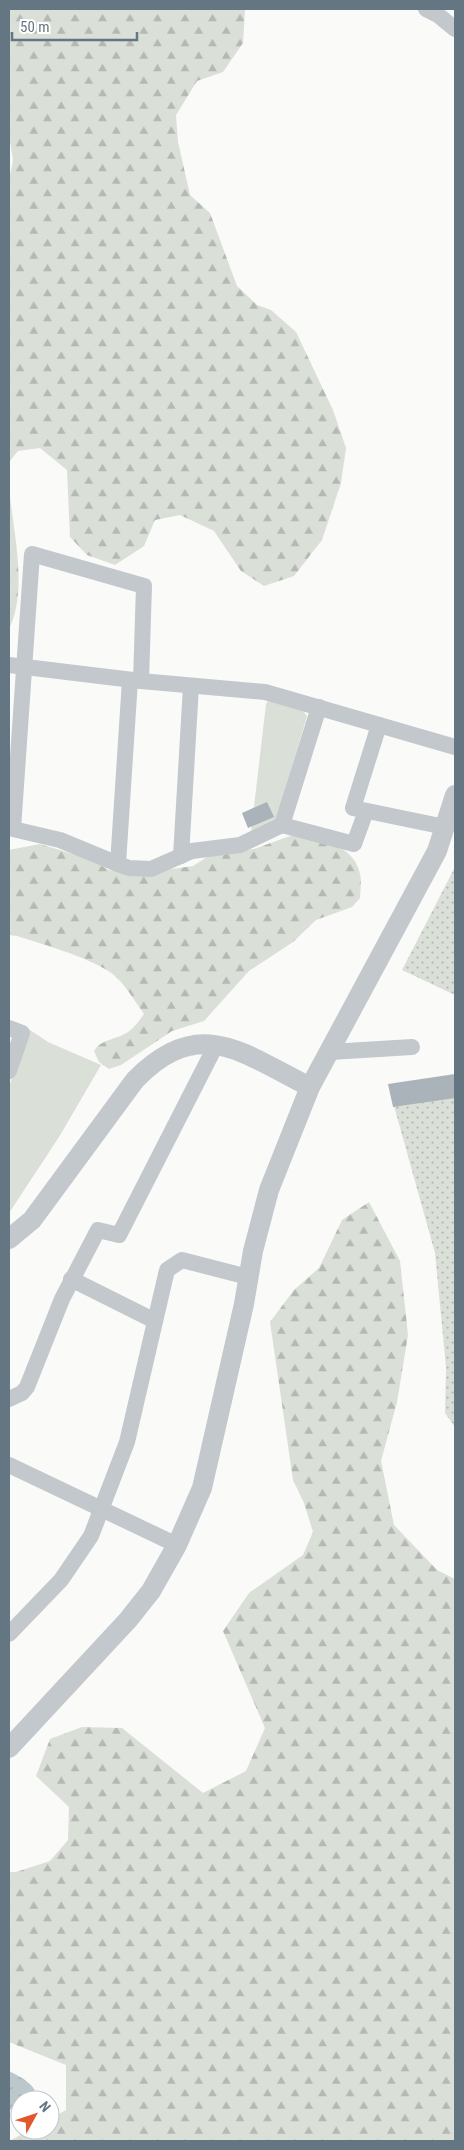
<svg xmlns="http://www.w3.org/2000/svg" width="464" height="2150" font-family="'Roboto Condensed',sans-serif">
<style>
.grass{fill:url(#grass-dots)}
.forest{fill:url(#forest-firs)}
.green{fill:#dadfd7}
.water{fill:url(#water-ripples)}
.building{fill:#aab3b9}
.lines{fill:none;stroke-linecap:round;stroke-linejoin:round}
.minor{stroke:#c3c8cc;stroke-width:16}
.tertiary{stroke:#c3c8cc;stroke-width:20}
</style>
<defs>
<pattern id="grass-dots" width="8" height="8" patternUnits="userSpaceOnUse" patternTransform="scale(1.25)"><rect width="8" height="8" fill="#dadfd7"/><path d="M2 2h.1M6 6h.1" fill="none" stroke="#b4b9b4" stroke-width="1.8" stroke-linecap="round"/></pattern>
<pattern id="forest-firs" width="22" height="20" patternUnits="userSpaceOnUse" patternTransform="scale(1.25)"><rect width="22" height="20" fill="#dadfd7"/><path d="M5 1l3.5 6h-7zM16 11l3.5 6h-7z" fill="#b4b9b4"/></pattern>
<pattern id="water-ripples" width="26" height="14" patternUnits="userSpaceOnUse" patternTransform="scale(1.25)"><rect width="26" height="14" fill="#bbc7cb"/><path d="M2 4q2-2 4 0t4 0M15 11q2-2 4 0t4 0" fill="none" stroke="#9ca6aa"/></pattern>
</defs>
<rect width="100%" height="100%" fill="#fafaf8"/>
<g class="grass">
<path d="M 455,867 L 455,995 L 402,970 Z"/>
<path d="M 455,1096 L 455,1427 L 445,1413 L 446,1367 L 435,1253 L 394,1106 Z"/>
</g>
<g class="forest">
<path d="M 9,9 L 245,9 L 243,43 L 223,72 L 197,81 L 176,115 L 178,142 L 190,195 L 210,213 L 237,286 L 257,305 L 271,310 L 296,332 L 333,410 L 346,448 L 341,483 L 322,540 L 294,576 L 264,586 L 241,571 L 214,531 L 180,515 L 155,520 L 144,546 L 115,565 L 87,555 L 70,537 L 67,470 L 40,448 L 18,451 L 9,462 L 9,180 L 13,160 L 9,135 Z"/>
<path d="M 9,485 C 12,528 29,589 9,629 Z"/>
<path d="M 293,835 C 318,838 354,844 360,874 C 362,882 360,891 360,898 L 352,907 L 316,920 L 293,942 L 249,971 L 204,1021 L 172,1031 L 121,1065 L 109,1069 L 99,1062 L 94,1051 C 101,1039 116,1040 128,1032 C 135,1027 139,1021 144,1014 C 134,1000 124,982 110,972 C 85,956 45,945 17,936 L 9,935 L 9,850 L 40,844 L 89,859 L 109,870 L 136,874 L 193,866 L 207,857 L 224,852 L 254,849 Z"/>
<path d="M 369,1202 L 400,1261 L 408,1335 L 397,1402 L 381,1461 L 394,1525 L 437,1570 L 455,1579 L 455,2141 L 9,2141 L 30,2130 L 50,2130 L 50,2119 L 66,2110 L 66,2065 L 9,2042 L 9,1872 L 16,1872 L 50,1861 L 68,1840 L 69,1807 L 36,1776 L 50,1739 L 82,1727 L 122,1728 L 203,1793 L 246,1771 L 265,1728 L 223,1631 L 249,1593 L 303,1555 L 313,1532 L 304,1503 L 293,1480 L 270,1322 L 294,1290 L 319,1268 L 342,1220 Z"/>
</g>
<g class="green">
<path d="M 268,701 L 303,711 L 307,716 L 276,821 L 251,832 L 266,704 Z"/>
<path d="M 30,1030 L 48,1042 L 101,1065 L 59,1137 L 9,1213 L 9,1087 L 27,1032 Z"/>
</g>
<path class="water" d="M 9,2071 C 20,2077 39,2085 36,2100 L 20,2100 L 20,2107 L 9,2110 Z"/>
<g class="building">
<path d="M 267,802 L 274,817 L 248,828 L 242,813 Z"/>
<path d="M 455,1074 L 455,1098 L 393,1107 L 388,1084 Z"/>
</g>
<g class="lines">
<g class="minor">
<path d="M 426,9 L 438,15 L 455,29"/>
<path d="M 9,665 L 141,681 L 265,692 L 455,747"/>
<path d="M 130,680 L 118,864 L 129,868 L 151,869 L 192,851 L 240,845 L 282,825 L 354,844 L 366,811"/>
<path d="M 379,725 L 353,808 L 445,827"/>
<path d="M 282,825 L 319,707"/>
<path d="M 181,856 L 191,686"/>
<path d="M 118,864 L 60,840 L 13,829 L 32,554 L 144,586 L 141,681"/>
<path d="M 9,1028 L 22,1033 L 9,1071"/>
<path d="M 330,1052 L 412,1047"/>
<path d="M 71,1279 L 155,1321"/>
<path d="M 9,1399 L 22,1393 L 27,1387 L 62,1299 L 98,1230 L 119,1235 L 216,1045"/>
<path d="M 9,1465 L 177,1545"/>
<path d="M 9,1634 L 61,1580 L 91,1536 L 127,1442 L 167,1270 L 182,1260 L 248,1277"/>
</g>
<g class="tertiary">
<path d="M 9,1239 L 32,1220 L 135,1080 C 199,1014 242,1053 310,1087"/>
<path d="M 9,1748 L 128,1620 L 151,1591 L 177,1545 L 202,1488 L 244,1304 L 253,1251 L 269,1190 L 310,1087 L 437,851 L 455,795"/>
</g>
</g>
<rect width="464" height="2150" fill="none" stroke="#657683" stroke-width="20"/>
<g transform="translate(35 2115) rotate(50)"><circle r="24" fill="#ffffff" stroke="#c1c8cd"/>
<path d="M0-4L9 19L0 12L-9 19Z" fill="#e4572e"/>
<text y="-8" font-size="14" font-weight="bold" text-anchor="middle" fill="#657683">N</text>
</g>
<path d="M12 32v8h125v-8" fill="none" stroke="#657683" stroke-width="2.5"/>
<text x="20" y="32" font-size="15" fill="#657683" stroke="#ffffff" stroke-width="4" paint-order="stroke">50 m</text>
</svg>
